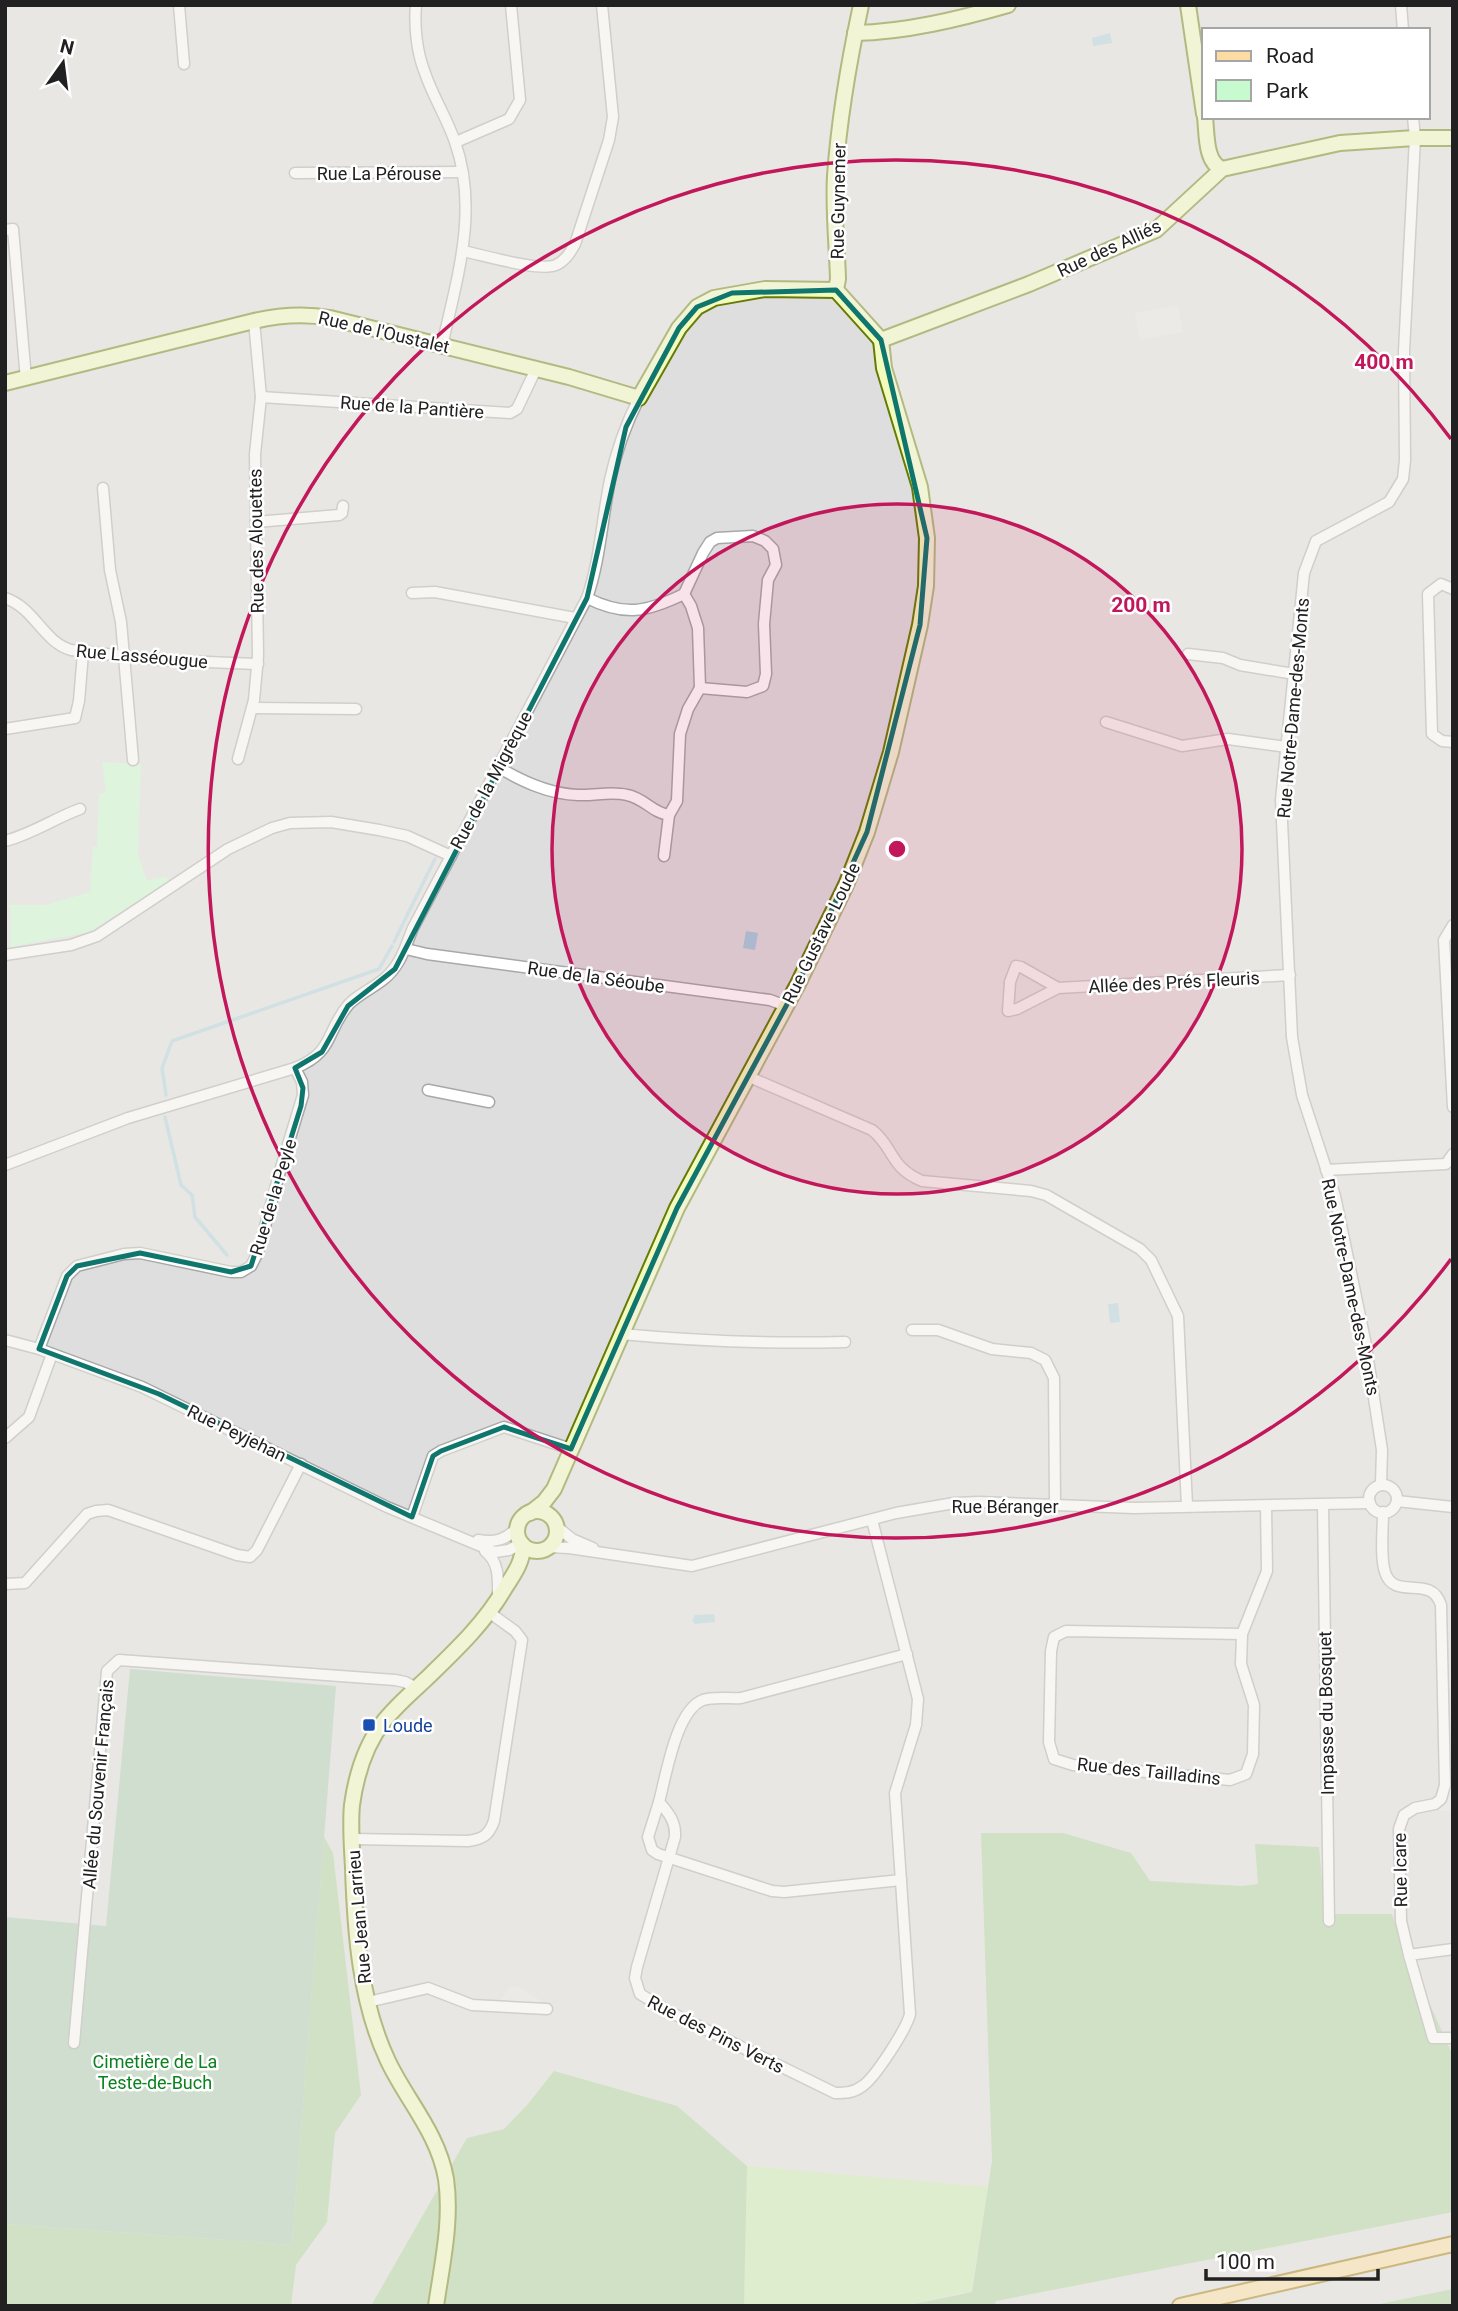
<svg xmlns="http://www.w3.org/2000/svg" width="1458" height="2311" font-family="Roboto,sans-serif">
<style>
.residential{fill:#dfdede;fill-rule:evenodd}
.grass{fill:#c8eaaf}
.forest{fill:#a8d09d}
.cemetery{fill:#a9cab1}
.park{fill:#c7face}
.parking{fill:#e5e5e5}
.water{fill:#a9cede}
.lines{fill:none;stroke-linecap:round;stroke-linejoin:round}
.stream{stroke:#a9cede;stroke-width:3.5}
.street-casing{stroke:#a8a8a8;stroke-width:13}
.secondary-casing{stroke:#667b05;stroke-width:18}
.primary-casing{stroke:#9e7500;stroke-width:18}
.street{stroke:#fff;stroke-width:10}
.secondary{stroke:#f2fabe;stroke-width:14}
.primary{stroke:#fcdca3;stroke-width:14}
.marked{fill:none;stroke:#0f766e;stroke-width:5;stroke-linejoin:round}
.ring{fill:none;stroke:#c2185b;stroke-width:3.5}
.transit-dot{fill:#1a4fb4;stroke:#fff;stroke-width:2.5}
.labels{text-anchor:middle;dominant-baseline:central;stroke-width:5;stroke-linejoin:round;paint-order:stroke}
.street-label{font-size:18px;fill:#212121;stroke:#fff}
.transit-label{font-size:18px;fill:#164399;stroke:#fff;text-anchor:start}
.park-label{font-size:18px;fill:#0c821f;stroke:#fff}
.centre{fill:#c2185b;stroke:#fff;stroke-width:3.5}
.ring-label{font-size:21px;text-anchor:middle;font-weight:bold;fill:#c2185b;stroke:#fff;stroke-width:5;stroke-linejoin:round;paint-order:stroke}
</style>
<rect width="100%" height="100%" fill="#f1efe8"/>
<path class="residential" d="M 5,5 L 1453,5 L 1453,2306 L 5,2306 ZM 1204,30 L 1428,30 L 1428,117 L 1204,117 Z"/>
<path class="grass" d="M 747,2166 L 988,2187 L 971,2293 L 959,2293 L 905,2306 L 744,2306 Z"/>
<g class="forest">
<path d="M 981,1833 L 1063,1833 L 1131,1853 L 1150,1881 L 1242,1886 L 1258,1884 L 1255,1844 L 1319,1847 L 1325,1914 L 1392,1914 L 1400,1938 L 1453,2056 L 1453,2212 L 996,2301 L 994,2306 L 905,2306 L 972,2292 L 992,2161 Z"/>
<path d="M 324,1837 L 333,1853 L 361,2095 L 335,2133 L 327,2222 L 296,2265 L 291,2306 L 5,2306 L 5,2224 L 292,2245 Z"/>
<path d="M 554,2071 L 677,2106 L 747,2166 L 744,2306 L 371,2306 L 467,2138 L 504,2129 L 528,2104 Z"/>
<path d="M 1453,2289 L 1453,2306 L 1370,2306 Z"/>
</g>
<path class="cemetery" d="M 130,1669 L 336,1686 L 292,2245 L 5,2224 L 5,1917 L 106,1926 Z"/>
<path class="park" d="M 102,762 L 141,764 L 138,855 L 147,880 L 166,877 L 169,881 L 89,932 L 10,947 L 11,912 L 8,905 L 45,905 L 90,892 L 93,847 L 97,847 L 99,794 L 106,792 Z"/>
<g class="parking">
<path d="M 1178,305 L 1183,332 L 1140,340 L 1135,313 Z"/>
<path d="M 1445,1785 L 1453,1786 L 1453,1811 L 1440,1811 L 1435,1804 Z"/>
<path d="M 510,1987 L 519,1987 L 547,2005 L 496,2006 Z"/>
</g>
<g class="water">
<path d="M 1110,33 L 1112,43 L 1093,46 L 1092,38 Z"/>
<path d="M 746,931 L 758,933 L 755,950 L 743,948 Z"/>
<path d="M 1118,1303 L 1120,1322 L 1110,1323 L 1108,1304 Z"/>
<path d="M 714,1614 L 715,1622 L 695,1624 L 692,1621 L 695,1615 Z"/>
</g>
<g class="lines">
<g class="stream">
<path d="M 394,942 L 435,859"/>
<path d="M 166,1095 L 162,1068 L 172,1041 L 379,969 L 392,946"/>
<path d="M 165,1117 L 181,1185 L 192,1195 L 195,1217 L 227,1255"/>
</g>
<g class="street-casing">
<g id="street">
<path d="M 179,5 L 184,64"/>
<path d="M 416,5 C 414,27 417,53 425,73 C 433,97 447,118 455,142 C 479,210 457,278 442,346"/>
<path d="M 1401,5 L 1403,30"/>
<path d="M 456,142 L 509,119 L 520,100 L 511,5"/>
<path d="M 295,173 L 462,172"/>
<path d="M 5,230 L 13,229 L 26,379"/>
<path d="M 463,251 C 483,255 539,272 556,265 C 565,261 570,253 575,244 L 609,140 L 613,117 L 602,5"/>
<path d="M 261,397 L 510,413 L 517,409 L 536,369"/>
<path d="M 103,488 L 110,570 L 121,622 L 133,760"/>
<path d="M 256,522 L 339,515 L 342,513 L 343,506"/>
<path d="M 1453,589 L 1441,584 L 1428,594 L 1432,734 L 1442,741 L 1453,742"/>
<path d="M 412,593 L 435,592 L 575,618"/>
<path d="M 684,594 L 703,553 L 710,542 L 717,538 L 753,536 L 765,541 L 773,549 L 776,565 L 768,580 L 764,624 L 766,674 L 763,686 L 747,692 L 700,688"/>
<path d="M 5,598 C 35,608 43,642 71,650 L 160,660 L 258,664"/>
<path d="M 587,598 C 625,617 647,612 684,594 L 691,606 L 698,628 L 700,688 L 688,709 L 680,734 L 677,801 L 669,815 L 664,856"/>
<path d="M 1188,654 L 1223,658 L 1240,665 L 1294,674"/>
<path d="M 253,708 L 356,709"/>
<path d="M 1106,722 L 1182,746 L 1228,739 L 1287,747"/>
<path d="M 5,729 L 75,718 L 79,701 L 83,653"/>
<path d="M 238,759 L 254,700 L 258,656 L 255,454 L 261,397 L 254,321"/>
<path d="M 498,767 C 523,782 549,794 578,795 C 595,796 610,791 627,795 C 644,798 653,813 669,815"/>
<path d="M 5,841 C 32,834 55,818 80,809"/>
<path d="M 1453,925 L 1444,940 L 1453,1107"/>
<path d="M 406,949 L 427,954 L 770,1000 L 786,1006"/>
<path d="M 5,955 L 71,945 L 97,936 L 228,849 L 272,828 L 290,823 L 331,822 L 379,830 L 407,836 L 451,856"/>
<path d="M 1058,988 L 1017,1009 L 1008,1011 L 1010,982 L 1016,966 L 1021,967 L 1058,988 L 1290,975"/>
<path d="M 747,1076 L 872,1130 C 894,1147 889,1167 922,1181 L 1031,1191 L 1046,1195 L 1140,1249 L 1151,1260 L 1178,1316 L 1187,1506"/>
<path d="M 428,1090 L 489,1102"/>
<path d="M 5,1165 L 128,1118 L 295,1068 C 335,1052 325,1032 349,1004 C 359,994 373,988 384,979 C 401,965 405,947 413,928 L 587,598 C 600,561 602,519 610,480 C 616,452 626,424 639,398"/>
<path d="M 1326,1170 L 1446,1164 L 1453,1154"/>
<path d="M 912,1330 L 938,1330 L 992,1349 L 1031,1353 L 1045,1360 L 1054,1378 L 1055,1505"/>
<path d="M 621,1334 C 696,1341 770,1344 845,1342"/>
<path d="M 5,1340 L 39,1349 L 142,1387 L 387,1507 L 495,1552 L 509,1550 L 522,1543"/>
<path d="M 39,1349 L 67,1276 L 77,1266 L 124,1254 L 140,1253 L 231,1272 L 241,1272 L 251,1266 L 258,1252 L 280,1171 L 303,1095 L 302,1082 L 295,1068"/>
<path d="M 5,1438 L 29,1417 L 52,1354"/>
<path d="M 1381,1485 L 1382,1450 L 1365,1340 L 1335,1196 L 1302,1095 L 1292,1037 L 1281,800 L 1304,573 L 1316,541 L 1389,502 L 1403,479 L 1405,460 L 1404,351 L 1415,138 L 1413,117"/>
<circle cx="1383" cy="1499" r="14"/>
<path d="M 1397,1501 L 1453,1507"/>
<path d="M 1323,1505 L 1329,1921"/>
<path d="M 1383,1512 C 1383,1529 1380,1557 1385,1572 C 1394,1602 1431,1573 1441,1605 L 1445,1785 L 1441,1799 L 1435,1804 L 1415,1808 L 1404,1815 L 1399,1829 L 1401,1921 L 1409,1955 L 1433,2038 L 1453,2038"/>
<path d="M 412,1517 L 433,1456 L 441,1451 L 504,1427 L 571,1449"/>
<path d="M 872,1520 L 918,1699 L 916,1725 L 895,1793 L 910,2014 C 907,2028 874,2080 861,2087 C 853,2093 844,2093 835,2093 L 668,2011 L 640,1994 L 635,1978 L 637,1967 L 675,1837 C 676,1822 669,1813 659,1802 C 666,1776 676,1710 703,1700 C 715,1696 729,1699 741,1698 L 907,1654"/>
<path d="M 556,1526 L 572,1539 L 593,1548"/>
<path d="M 478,1540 C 495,1543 506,1540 518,1527"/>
<path d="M 549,1547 L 569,1548 L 692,1566 L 896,1513 L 954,1503 L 978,1502 L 1134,1508 L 1370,1503"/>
<path d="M 485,1551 C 500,1563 498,1580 498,1598"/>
<path d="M 5,1584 L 25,1583 L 87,1514 L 96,1511 L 108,1510 L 237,1555 L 250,1557 L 257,1550 L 301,1464"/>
<path d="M 1242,1634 L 1066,1631 L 1054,1637 L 1051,1651 L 1049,1742 L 1054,1759 L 1073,1765 L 1230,1780 L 1246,1774 L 1253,1754 L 1254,1705 L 1241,1664 L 1242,1634 L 1267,1571 L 1266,1506"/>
<path d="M 659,1802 L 648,1837 L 652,1850 L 658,1854 L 772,1891 L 784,1892 L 901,1880"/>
<path d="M 352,1839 L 468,1841 C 483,1839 489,1835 494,1821 L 522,1640 L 515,1631 L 490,1613"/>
<path d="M 1409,1955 L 1453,1949"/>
<path d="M 368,2002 L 428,1988 L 472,2005 L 547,2009"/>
<path d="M 74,2043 L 107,1671 L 119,1660 L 395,1680 L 405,1682 L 416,1688"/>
</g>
</g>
<g class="secondary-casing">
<g id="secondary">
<path d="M 861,5 C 849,61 839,119 835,176 C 833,210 837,245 838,279 L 836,290 L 881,340"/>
<path d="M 1188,5 L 1204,114"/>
<path d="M 855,33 C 906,32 959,19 1008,5"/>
<path d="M 1205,117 C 1207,134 1205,162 1222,169"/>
<path d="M 881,340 L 1029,284 L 1156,230 L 1222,169 L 1340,143 L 1415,138 L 1453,138"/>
<path d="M 5,383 L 254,321 C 280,315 303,313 330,318 L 569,377 L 639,398 L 679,328 L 697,307 L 714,298 L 765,289 L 836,290"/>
<circle cx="537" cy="1531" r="20"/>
<path d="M 530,1513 L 544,1502 L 554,1489 L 677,1208 L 798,984 L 846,885 L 867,832 L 891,752 L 920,625 L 926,586 L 927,538 L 920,487 L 884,368 L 881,340"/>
<path d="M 436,2306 C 442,2264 452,2221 446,2179 C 438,2133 407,2101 388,2061 C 360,2002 355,1933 353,1868 C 352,1848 350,1825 352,1805 C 356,1776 366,1744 384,1721 C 396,1706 411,1693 425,1680 C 455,1651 484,1624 505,1588 C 514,1574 523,1562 523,1545"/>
</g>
</g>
<g class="primary-casing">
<path id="primary" d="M 1180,2306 L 1453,2244"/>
</g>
<use href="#street" class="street"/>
<use href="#secondary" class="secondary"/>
<use href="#primary" class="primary"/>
</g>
<path d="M0 0H1458V2311H0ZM 836,290 L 881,340 L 927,538 L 920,625 L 867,832 L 798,984 L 677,1208 L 571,1449 L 504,1427 L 441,1451 L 433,1456 L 412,1517 L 159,1394 L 39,1349 L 67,1276 L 77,1266 L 140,1253 L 231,1272 L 251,1266 L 301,1106 L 303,1088 L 295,1068 L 322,1052 L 348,1006 L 395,969 L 587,598 L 626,427 L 679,328 L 697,307 L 732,293 Z" fill="#f1efe8" fill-opacity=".55" fill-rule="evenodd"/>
<path class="marked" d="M 836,290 L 881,340 L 927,538 L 920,625 L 867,832 L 798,984 L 677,1208 L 571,1449 L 504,1427 L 441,1451 L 433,1456 L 412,1517 L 159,1394 L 39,1349 L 67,1276 L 77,1266 L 140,1253 L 231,1272 L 251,1266 L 301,1106 L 303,1088 L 295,1068 L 322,1052 L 348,1006 L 395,969 L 587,598 L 626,427 L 679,328 L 697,307 L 732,293 Z"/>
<circle cx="897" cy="849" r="345" fill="#c2185b" fill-opacity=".12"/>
<g class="ring">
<circle cx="897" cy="849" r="345"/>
<path d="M1451 1259A689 689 0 1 1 1451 439"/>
</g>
<rect class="transit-dot" x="362" y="1718" width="14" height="14" rx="3.5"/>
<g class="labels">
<g class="street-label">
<text x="379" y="173">Rue La Pérouse</text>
<text transform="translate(838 201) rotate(-89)">Rue Guynemer</text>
<text transform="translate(1109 248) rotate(-25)">Rue des Alliés</text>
<text transform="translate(384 332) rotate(13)">Rue de l'Oustalet</text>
<text transform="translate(412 407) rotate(4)">Rue de la Pantière</text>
<text transform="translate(256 541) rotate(-91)">Rue des Alouettes</text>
<text transform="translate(142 656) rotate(5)">Rue Lasséougue</text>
<text transform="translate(1293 708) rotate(-85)">Rue Notre-Dame-des-Monts</text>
<text transform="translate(491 780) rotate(-62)">Rue de la Migrèque</text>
<text transform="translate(821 933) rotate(-64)">Rue Gustave Loude</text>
<text transform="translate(596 977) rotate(8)">Rue de la Séoube</text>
<text transform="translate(1174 982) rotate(-3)">Allée des Prés Fleuris</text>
<text transform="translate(273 1197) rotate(-73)">Rue de la Peyle</text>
<text transform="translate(1351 1287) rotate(78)">Rue Notre-Dame-des-Monts</text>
<text transform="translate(237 1433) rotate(26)">Rue Peyjehan</text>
<text x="1005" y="1506">Rue Béranger</text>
<text transform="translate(1326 1713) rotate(-91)">Impasse du Bosquet</text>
<text transform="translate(1149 1771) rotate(6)">Rue des Tailladins</text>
<text transform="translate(98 1784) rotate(-85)">Allée du Souvenir Français</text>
<text transform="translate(1400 1870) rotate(-91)">Rue Icare</text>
<text transform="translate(359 1917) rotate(-95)">Rue Jean Larrieu</text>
<text transform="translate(716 2034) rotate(27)">Rue des Pins Verts</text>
</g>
<g class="transit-label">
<text x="383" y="1725">Loude</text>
</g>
<g class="park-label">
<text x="155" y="2061">Cimetière de La<tspan x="155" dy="21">Teste-de-Buch</tspan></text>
</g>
</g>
<circle cx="897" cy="849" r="10" class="centre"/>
<g class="ring-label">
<text x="1384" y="369">400 m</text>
<text x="1141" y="612">200 m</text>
</g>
<rect width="1458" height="2311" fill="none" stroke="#212121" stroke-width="14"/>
<rect x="1202" y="28" width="228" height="91" fill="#ffffff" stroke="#a6a6a6" stroke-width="2"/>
<rect x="1216" y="51" width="35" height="10" fill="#fcdca3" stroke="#a6a6a6" stroke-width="2"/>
<text x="1266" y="63" font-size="21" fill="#212121">Road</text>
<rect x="1216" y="80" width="35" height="21" fill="#c7face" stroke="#a6a6a6" stroke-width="2"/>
<text x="1266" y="98" font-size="21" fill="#212121">Park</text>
<g transform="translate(63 63) rotate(14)" stroke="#ffffff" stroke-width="5" paint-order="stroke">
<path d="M0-5L12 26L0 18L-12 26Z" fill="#212121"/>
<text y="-10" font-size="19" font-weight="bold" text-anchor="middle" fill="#212121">N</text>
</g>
<path d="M1206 2269v10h172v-10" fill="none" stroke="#212121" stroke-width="3.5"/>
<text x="1216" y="2269" font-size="21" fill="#212121" stroke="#ffffff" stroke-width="5" paint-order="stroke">100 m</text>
</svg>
